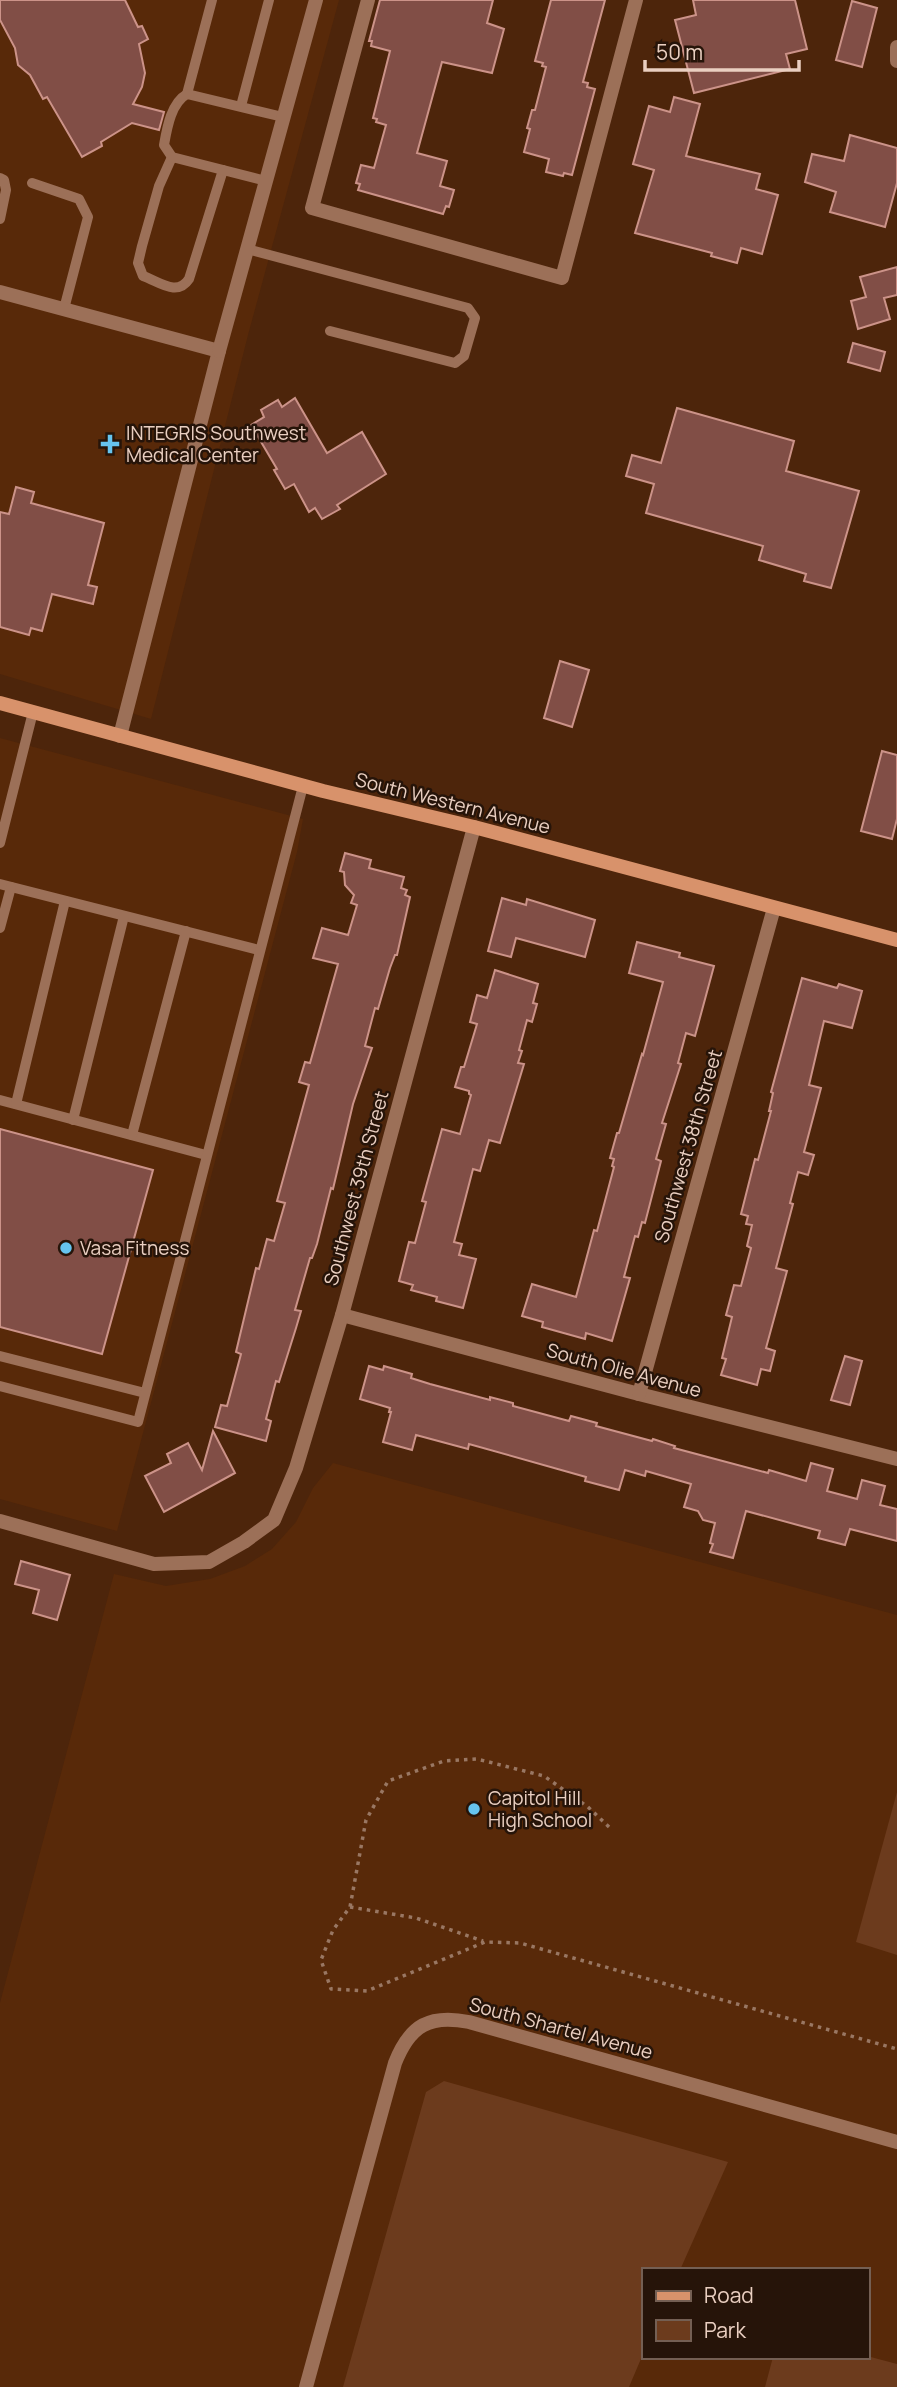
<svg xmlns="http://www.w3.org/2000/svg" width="897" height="2387" font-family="Manrope,sans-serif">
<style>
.built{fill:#582909;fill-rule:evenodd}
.green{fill:#6c3b1d}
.building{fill:#814e46;stroke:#cc9389;stroke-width:2}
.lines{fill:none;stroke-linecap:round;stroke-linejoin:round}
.path{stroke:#997763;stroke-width:3.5;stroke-dasharray:3.5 5;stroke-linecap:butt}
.service{stroke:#9c7058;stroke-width:10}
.minor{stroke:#9c7058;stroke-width:14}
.secondary{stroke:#d8926b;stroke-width:14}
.poi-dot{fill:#66c4ef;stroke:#261409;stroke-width:2.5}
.labels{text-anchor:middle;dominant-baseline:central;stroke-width:5;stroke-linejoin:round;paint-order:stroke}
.poi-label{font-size:19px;fill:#eacfc1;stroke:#261409;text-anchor:start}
.street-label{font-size:19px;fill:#eacfc1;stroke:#261409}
</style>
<rect width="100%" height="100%" fill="#4d250b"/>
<g class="built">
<path d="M 0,0 L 339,0 L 248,335 L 151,719 L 0,674 Z"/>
<path d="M 0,738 L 303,819 L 297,852 L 117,1531 L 0,1499 Z"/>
<path d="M 333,1463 L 897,1615 L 897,2387 L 0,2387 L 0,2003 L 114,1574 L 166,1586 L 210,1579 L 245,1566 L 272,1549 L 296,1522 L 313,1488 ZM 643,2270 L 867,2270 L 867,2357 L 643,2357 Z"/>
</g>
<g class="green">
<path d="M 897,1792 L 897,1955 L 856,1942 Z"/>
<path d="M 444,2081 L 728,2162 L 680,2270 L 643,2270 L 643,2354 L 629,2387 L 343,2387 L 426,2092 Z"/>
<path d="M 867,2356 L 897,2364 L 897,2387 L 765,2387 L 773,2357 L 867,2357 Z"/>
</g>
<g class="building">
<path d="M 0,0 L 125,0 L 138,27 L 142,26 L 148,39 L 139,44 L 145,73 L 142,87 L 133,104 L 164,112 L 159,130 L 132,123 L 101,142 L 102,146 L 82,157 L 47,97 L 43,99 L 30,75 L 18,65 L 15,48 L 0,20 Z"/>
<path d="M 380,0 L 493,0 L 487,23 L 504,29 L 492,73 L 442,62 L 417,153 L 447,161 L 440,186 L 454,190 L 449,207 L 446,206 L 443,214 L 358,190 L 360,184 L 356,183 L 361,165 L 374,168 L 386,125 L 376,122 L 377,119 L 373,118 L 390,51 L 371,46 L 372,41 L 369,41 Z"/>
<path d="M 551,0 L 605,0 L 583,82 L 588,83 L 587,87 L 595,89 L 572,175 L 564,173 L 563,176 L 546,172 L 549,159 L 524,152 L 530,129 L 527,128 L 532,110 L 535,110 L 546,67 L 542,66 L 543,63 L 535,61 Z"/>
<path d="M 693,0 L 795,0 L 807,49 L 786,54 L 790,69 L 694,93 L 675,20 L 696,15 Z"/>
<path d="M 852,1 L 877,8 L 862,67 L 836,60 Z"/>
<path d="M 674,97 L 700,104 L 686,156 L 760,174 L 756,189 L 778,195 L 762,254 L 741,248 L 737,263 L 711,256 L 712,253 L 635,233 L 654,170 L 633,164 L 649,106 L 670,112 Z"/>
<path d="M 850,135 L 897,148 L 897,183 L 885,227 L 830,212 L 836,192 L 805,182 L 812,154 L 844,161 Z"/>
<path d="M 897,267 L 897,295 L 884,298 L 890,319 L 858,329 L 851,301 L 866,297 L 860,277 Z"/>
<path d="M 853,343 L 885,352 L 880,371 L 848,362 Z"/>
<path d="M 295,398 L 327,453 L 362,432 L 386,474 L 337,505 L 340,509 L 322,519 L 315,508 L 309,512 L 294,484 L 285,489 L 274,470 L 277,469 L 251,425 L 264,417 L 261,410 L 278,400 L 282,407 Z"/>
<path d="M 677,408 L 794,441 L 786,471 L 859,491 L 831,588 L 804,581 L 806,574 L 759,560 L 763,546 L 646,513 L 654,484 L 626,476 L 632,455 L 661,463 Z"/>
<path d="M 16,487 L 34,492 L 31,503 L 104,523 L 88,585 L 97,587 L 93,604 L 52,594 L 42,631 L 31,628 L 29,635 L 0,627 L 0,512 L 9,514 Z"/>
<path d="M 560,661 L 589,670 L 572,727 L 544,718 Z"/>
<path d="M 882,751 L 897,755 L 897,819 L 892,839 L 861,831 Z"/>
<path d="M 345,853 L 371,860 L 369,868 L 404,877 L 401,888 L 407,890 L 405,895 L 410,897 L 397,955 L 395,955 L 390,968 L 378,1009 L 375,1008 L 365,1046 L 372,1048 L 353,1104 L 333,1189 L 331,1188 L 317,1244 L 312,1258 L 310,1258 L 295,1310 L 301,1311 L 296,1328 L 279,1382 L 276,1381 L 266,1419 L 271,1421 L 266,1441 L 215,1427 L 221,1405 L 227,1406 L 241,1354 L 236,1352 L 256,1268 L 259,1269 L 267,1239 L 274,1241 L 285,1203 L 277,1201 L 309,1085 L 299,1082 L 305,1062 L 310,1063 L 338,964 L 313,958 L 322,928 L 348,935 L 357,905 L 351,903 L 354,895 L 345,885 L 344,872 L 340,871 Z"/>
<path d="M 502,898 L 526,905 L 527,899 L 595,920 L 585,957 L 516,938 L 511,957 L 488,951 Z"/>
<path d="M 637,942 L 680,953 L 679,957 L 714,966 L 695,1036 L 686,1033 L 678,1063 L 681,1064 L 662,1123 L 666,1124 L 656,1159 L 661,1161 L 645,1223 L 642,1222 L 638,1237 L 635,1236 L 624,1277 L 630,1278 L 612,1341 L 586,1333 L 585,1339 L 542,1327 L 543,1322 L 522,1316 L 532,1284 L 576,1297 L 594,1230 L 597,1231 L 614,1167 L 612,1166 L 614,1159 L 610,1158 L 617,1133 L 619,1133 L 642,1054 L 643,1055 L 663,982 L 629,973 Z"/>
<path d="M 495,970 L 538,984 L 533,1003 L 537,1004 L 532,1022 L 527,1020 L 519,1050 L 522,1051 L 518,1063 L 524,1064 L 500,1143 L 489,1140 L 480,1171 L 473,1169 L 454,1242 L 462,1244 L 459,1255 L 476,1259 L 463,1308 L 436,1301 L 437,1297 L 411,1290 L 413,1285 L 399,1281 L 409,1242 L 415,1243 L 426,1202 L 422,1201 L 442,1129 L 460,1134 L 471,1095 L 469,1094 L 469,1091 L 455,1087 L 461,1067 L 464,1067 L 477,1024 L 470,1022 L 477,995 L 487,998 Z"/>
<path d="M 802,978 L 837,988 L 839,984 L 862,991 L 852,1028 L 824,1021 L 809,1085 L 821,1088 L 804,1152 L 814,1155 L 808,1175 L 798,1172 L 790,1203 L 793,1204 L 776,1268 L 787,1271 L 766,1348 L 775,1351 L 770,1371 L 761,1369 L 757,1385 L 721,1375 L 726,1359 L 722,1358 L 732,1317 L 726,1315 L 734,1285 L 741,1286 L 751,1248 L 747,1246 L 752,1225 L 746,1224 L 748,1216 L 741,1214 L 755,1159 L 758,1160 L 771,1111 L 769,1111 L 773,1093 L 771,1092 Z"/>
<path d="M 0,1129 L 153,1170 L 102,1354 L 0,1327 Z"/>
<path d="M 845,1356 L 862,1361 L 850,1405 L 831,1400 Z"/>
<path d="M 369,1366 L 383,1370 L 384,1366 L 412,1374 L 411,1378 L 430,1384 L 490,1400 L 490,1397 L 513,1403 L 513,1406 L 569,1421 L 571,1416 L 597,1423 L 596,1426 L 652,1441 L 653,1439 L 675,1446 L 674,1448 L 768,1473 L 769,1470 L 806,1481 L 811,1463 L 833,1469 L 827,1491 L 857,1499 L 862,1480 L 885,1486 L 880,1505 L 897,1509 L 897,1541 L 850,1529 L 845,1545 L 818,1538 L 820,1531 L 746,1511 L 733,1558 L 710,1552 L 713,1544 L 710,1543 L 715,1523 L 703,1520 L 698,1511 L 684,1507 L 691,1484 L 646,1471 L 645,1476 L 625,1470 L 619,1490 L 585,1481 L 586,1477 L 469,1444 L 468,1449 L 416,1435 L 412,1450 L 383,1442 L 391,1412 L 389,1412 L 390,1408 L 360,1399 Z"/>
<path d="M 213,1431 L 235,1473 L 164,1512 L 145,1476 L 171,1463 L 167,1454 L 188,1443 L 202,1470 Z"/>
<path d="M 21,1561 L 70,1575 L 57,1620 L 33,1613 L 39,1590 L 15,1584 Z"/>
</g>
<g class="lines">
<g class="path">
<path d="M 609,1827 L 588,1807 L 544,1776 L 477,1759 L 444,1761 L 388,1781 L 366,1820 L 350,1907 L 333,1930 L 321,1960 L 331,1989 L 367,1991 L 485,1942 L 520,1943 L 897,2049"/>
<path d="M 350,1907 L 416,1918 L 483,1941"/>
</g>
<g class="service">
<path d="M 187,94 L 212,0"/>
<path d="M 241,106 L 269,0"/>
<path d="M 172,157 L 159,186 L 142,246 L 138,263 L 143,276 C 160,282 177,297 189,279 L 223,170"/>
<path d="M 0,178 L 4,180 L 6,190 L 0,219"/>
<path d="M 266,181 L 172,157 L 164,145 C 167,128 171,103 187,94 L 283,117"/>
<path d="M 32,183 L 79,199 L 88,217 L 64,309"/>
<path d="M 247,249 L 468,308 L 475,318 L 464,356 L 455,363 L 330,331"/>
<path d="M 0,843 L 33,712"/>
<path d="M 0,884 L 259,950"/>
<path d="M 0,928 L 11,887"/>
<path d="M 0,1100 L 206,1155"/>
<path d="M 16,1104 L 65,901"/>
<path d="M 73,1120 L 124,916"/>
<path d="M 132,1135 L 186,931"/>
<path d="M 0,1356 L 145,1393"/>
<path d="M 0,1386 L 138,1422 L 303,786"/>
</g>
<g class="minor">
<path d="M 368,0 L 312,208 L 562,278 L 636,0"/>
<path d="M 897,47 L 897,61"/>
<path d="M 0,292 L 219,351 L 120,736"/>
<path d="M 219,351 L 316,0"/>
<path d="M 342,1315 L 639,1394 L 897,1459"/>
<path d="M 639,1394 L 774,908"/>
<path d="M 0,1521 L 154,1564 L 209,1562 L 244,1542 L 274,1520 L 296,1468 L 342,1315 L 474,827"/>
<path d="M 306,2387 L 395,2063 C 410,2025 430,2014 469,2022 L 897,2142"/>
</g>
<path class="secondary" d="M 0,703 L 323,791 L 474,827 L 897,940"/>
</g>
<g class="poi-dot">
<path d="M106.5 433.5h7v7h7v7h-7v7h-7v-7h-7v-7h7z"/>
<circle cx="66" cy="1248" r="7"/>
<circle cx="474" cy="1809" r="7"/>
</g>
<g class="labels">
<g class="poi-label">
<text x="126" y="433">INTEGRIS Southwest<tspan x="126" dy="22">Medical Center</tspan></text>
<text x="80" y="1248">Vasa Fitness</text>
<text x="488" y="1798">Capitol Hill<tspan x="488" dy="22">High School</tspan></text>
</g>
<g class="street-label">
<text transform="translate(453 803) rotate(14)">South Western Avenue</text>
<text transform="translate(688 1146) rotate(-74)">Southwest 38th Street</text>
<text transform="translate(356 1188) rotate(-75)">Southwest 39th Street</text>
<text transform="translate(624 1370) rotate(15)">South Olie Avenue</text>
<text transform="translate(561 2028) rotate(15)">South Shartel Avenue</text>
</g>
</g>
<rect x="642" y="2268" width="228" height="91" fill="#261409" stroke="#745f53" stroke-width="2"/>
<rect x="656" y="2291" width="35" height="10" fill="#d8926b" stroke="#745f53" stroke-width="2"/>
<text x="704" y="2303" font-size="21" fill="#eacfc1">Road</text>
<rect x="656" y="2320" width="35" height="21" fill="#6c3b1d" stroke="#745f53" stroke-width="2"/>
<text x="704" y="2338" font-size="21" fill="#eacfc1">Park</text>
<path d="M645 60v10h154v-10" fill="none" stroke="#eacfc1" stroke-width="3.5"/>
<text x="656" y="60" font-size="21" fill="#eacfc1" stroke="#261409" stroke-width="5" paint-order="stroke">50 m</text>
</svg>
